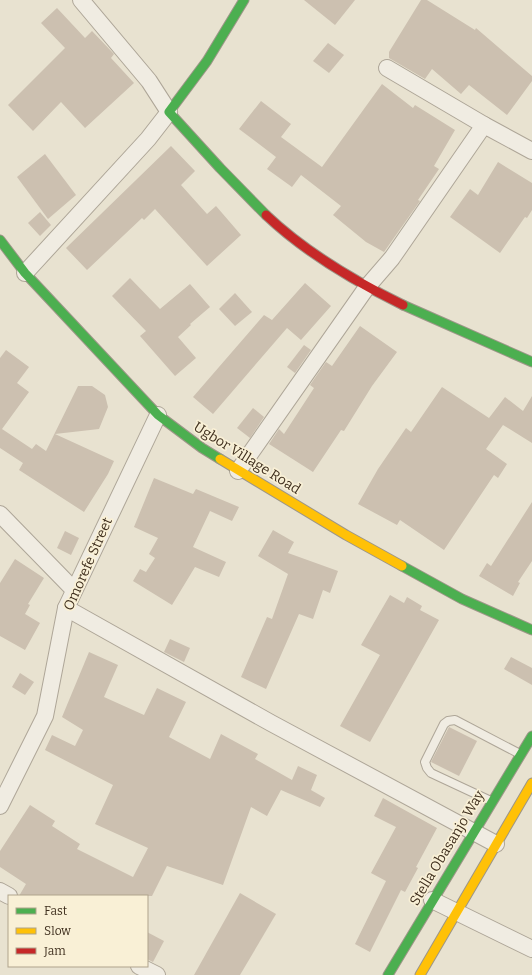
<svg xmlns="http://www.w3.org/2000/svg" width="532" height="975" font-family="Bitter,serif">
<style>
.building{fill:#ccc0b0}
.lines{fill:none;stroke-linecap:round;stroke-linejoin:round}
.lane-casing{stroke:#aea698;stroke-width:10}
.street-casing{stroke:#aea698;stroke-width:18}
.fast-casing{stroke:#9d9688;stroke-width:11}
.slow-casing{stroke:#9d9688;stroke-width:11}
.jam-casing{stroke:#9d9688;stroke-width:11}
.lane{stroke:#f0ece2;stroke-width:8}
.street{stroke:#f0ece2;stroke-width:16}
.fast{stroke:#4caf50;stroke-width:9}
.slow{stroke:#ffc107;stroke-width:9}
.jam{stroke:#c62828;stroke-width:9}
.labels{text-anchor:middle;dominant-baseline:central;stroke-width:3.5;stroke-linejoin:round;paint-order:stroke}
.street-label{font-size:14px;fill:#3f2f1e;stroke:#f9f0d6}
</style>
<rect width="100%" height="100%" fill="#e8e2d0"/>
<g class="building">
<path d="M 304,0 L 355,0 L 335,25 Z"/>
<path d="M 421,0 L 427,0 L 475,30 L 476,28 L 532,76 L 532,81 L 507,115 L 469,85 L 461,94 L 432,69 L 425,79 L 389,58 L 389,52 Z"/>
<path d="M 57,8 L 85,38 L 92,31 L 114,54 L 111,58 L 134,83 L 85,128 L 61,102 L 33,131 L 8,105 L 65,48 L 41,23 Z"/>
<path d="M 328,43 L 344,55 L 329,73 L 313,61 Z"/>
<path d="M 382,84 L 413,108 L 415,105 L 455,130 L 434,166 L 439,169 L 418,200 L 420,201 L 384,252 L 366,242 L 333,215 L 341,206 L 301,175 L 292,187 L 267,169 L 276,157 L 239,129 L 261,101 L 291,124 L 281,137 L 322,167 Z"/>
<path d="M 171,146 L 195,171 L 181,185 L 207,214 L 216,206 L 241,235 L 207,266 L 155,209 L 144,220 L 142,218 L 87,270 L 66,248 Z"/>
<path d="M 45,154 L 76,195 L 48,219 L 17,177 Z"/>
<path d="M 498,162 L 532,183 L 532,210 L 527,218 L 525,217 L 500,253 L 450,217 L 470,189 L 478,195 Z"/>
<path d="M 40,212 L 51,225 L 40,236 L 28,223 Z"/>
<path d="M 130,278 L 160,309 L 190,284 L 210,307 L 190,324 L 191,325 L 178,337 L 196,358 L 175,376 L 140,336 L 146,331 L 112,296 Z"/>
<path d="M 305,283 L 331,306 L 301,340 L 287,328 L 213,414 L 193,397 L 264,315 L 272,320 Z"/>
<path d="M 235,293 L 252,312 L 235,326 L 219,309 Z"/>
<path d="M 360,326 L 397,352 L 372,386 L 344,431 L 341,430 L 313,472 L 269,444 L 279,429 L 284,434 L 314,388 L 310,385 L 326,362 L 332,366 Z"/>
<path d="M 304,345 L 311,350 L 295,373 L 287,367 Z"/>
<path d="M 6,350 L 29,367 L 17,383 L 29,392 L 2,429 L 32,449 L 36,444 L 46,451 L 78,386 L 92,386 L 105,395 L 108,407 L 99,429 L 55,434 L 114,461 L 108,474 L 84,512 L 19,470 L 23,463 L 0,448 L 0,358 Z"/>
<path d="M 442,387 L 489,418 L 505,397 L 523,411 L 532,396 L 532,443 L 503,425 L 486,449 L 507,464 L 498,478 L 494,475 L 444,550 L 400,520 L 397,525 L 358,504 L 378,469 L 406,428 L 411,432 Z"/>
<path d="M 253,408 L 264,417 L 250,438 L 237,428 Z"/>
<path d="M 154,478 L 193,494 L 196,489 L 239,507 L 232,521 L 210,511 L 193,547 L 226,562 L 219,577 L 195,567 L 172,605 L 133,581 L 140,569 L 146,572 L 155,558 L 149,554 L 158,538 L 134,527 Z"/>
<path d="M 532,502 L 532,561 L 518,582 L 520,583 L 513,596 L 479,576 L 487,563 L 491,566 Z"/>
<path d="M 273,530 L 294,542 L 288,553 L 338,571 L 330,593 L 323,590 L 313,619 L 299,614 L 266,689 L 241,677 L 267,617 L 272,619 L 288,574 L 258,556 Z"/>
<path d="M 65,531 L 79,538 L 71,555 L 57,548 Z"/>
<path d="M 15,559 L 44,578 L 28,604 L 30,605 L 25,614 L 40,623 L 25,650 L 0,636 L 0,583 Z"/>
<path d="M 390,595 L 404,603 L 407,597 L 422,606 L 420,610 L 439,620 L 370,742 L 340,726 L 380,655 L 361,645 Z"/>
<path d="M 170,639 L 190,648 L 184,662 L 164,652 Z"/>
<path d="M 89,652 L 118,665 L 104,697 L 144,715 L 157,688 L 186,702 L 169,737 L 210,759 L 221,734 L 258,754 L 255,759 L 292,780 L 298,766 L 317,775 L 311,790 L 325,798 L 320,807 L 281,790 L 267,816 L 251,807 L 223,885 L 167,866 L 152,896 L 19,896 L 26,884 L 0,867 L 0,851 L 30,805 L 55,821 L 52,826 L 80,844 L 77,849 L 133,877 L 148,848 L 95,824 L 113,785 L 45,750 L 52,735 L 75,746 L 83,730 L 62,717 Z"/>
<path d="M 511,657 L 532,668 L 532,685 L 504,669 Z"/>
<path d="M 20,673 L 34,682 L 25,695 L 12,687 Z"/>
<path d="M 449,727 L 477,741 L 459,776 L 431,762 Z"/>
<path d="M 383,798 L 437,828 L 416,867 L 418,868 L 405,892 L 401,890 L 370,952 L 355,944 L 386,881 L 371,873 L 396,827 L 374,816 Z"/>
<path d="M 240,893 L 276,914 L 240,975 L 194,975 Z"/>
<path d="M 147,932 L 164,941 L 153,962 L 147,959 Z"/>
</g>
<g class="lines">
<g class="lane-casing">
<path id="lane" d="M 491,801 L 431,773 L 427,768 L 425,762 L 444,724 L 448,721 L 455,720 L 520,754"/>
</g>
<g class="street-casing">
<g id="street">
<path d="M 387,68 L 484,125"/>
<path d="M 25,273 L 148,139 L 169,112 L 149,81 L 81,0"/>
<path d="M 238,471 L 367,287 L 392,258 L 484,125 L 532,151"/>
<path d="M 0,514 L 74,590"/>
<path d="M 66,608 L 271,723 L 496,844"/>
<path d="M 0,806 L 45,716 L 66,608 L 158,415"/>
<path d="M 0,891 L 9,896"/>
<path d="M 432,900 L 532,949"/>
<path d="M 139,966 L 157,975"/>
</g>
</g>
<g class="fast-casing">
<g id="fast">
<path d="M 244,0 L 207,61 L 169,112 L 220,168 L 266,215"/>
<path d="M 0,240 L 25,273 L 158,415 L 202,448 L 220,459"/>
<path d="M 403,305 L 532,362"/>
<path d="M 402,566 L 462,599 L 532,630"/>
<path d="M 388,975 L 532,736"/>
</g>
</g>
<g class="slow-casing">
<g id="slow">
<path d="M 220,459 L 346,535 L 402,566"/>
<path d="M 420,975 L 532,783"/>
</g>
</g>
<g class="jam-casing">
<path id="jam" d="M 266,215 C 306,253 354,281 403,305"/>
</g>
<use href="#lane" class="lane"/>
<use href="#street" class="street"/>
<use href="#fast" class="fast"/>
<use href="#slow" class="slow"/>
<use href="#jam" class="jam"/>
</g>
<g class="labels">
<g class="street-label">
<text transform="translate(247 458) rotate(32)">Ugbor Village Road</text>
<text transform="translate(88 564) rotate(-66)">Omorefe Street</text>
<text transform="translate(447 848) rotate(-59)">Stella Obasanjo Way</text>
</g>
</g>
<rect x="8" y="895" width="140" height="72" fill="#f9f0d6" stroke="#afa38c"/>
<rect x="16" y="908" width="20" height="6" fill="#4caf50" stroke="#afa38c"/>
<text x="44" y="915" font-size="12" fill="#3f2f1e">Fast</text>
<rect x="16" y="928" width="20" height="6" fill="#ffc107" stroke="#afa38c"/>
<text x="44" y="935" font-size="12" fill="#3f2f1e">Slow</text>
<rect x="16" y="948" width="20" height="6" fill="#c62828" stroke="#afa38c"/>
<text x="44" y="955" font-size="12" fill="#3f2f1e">Jam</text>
</svg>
